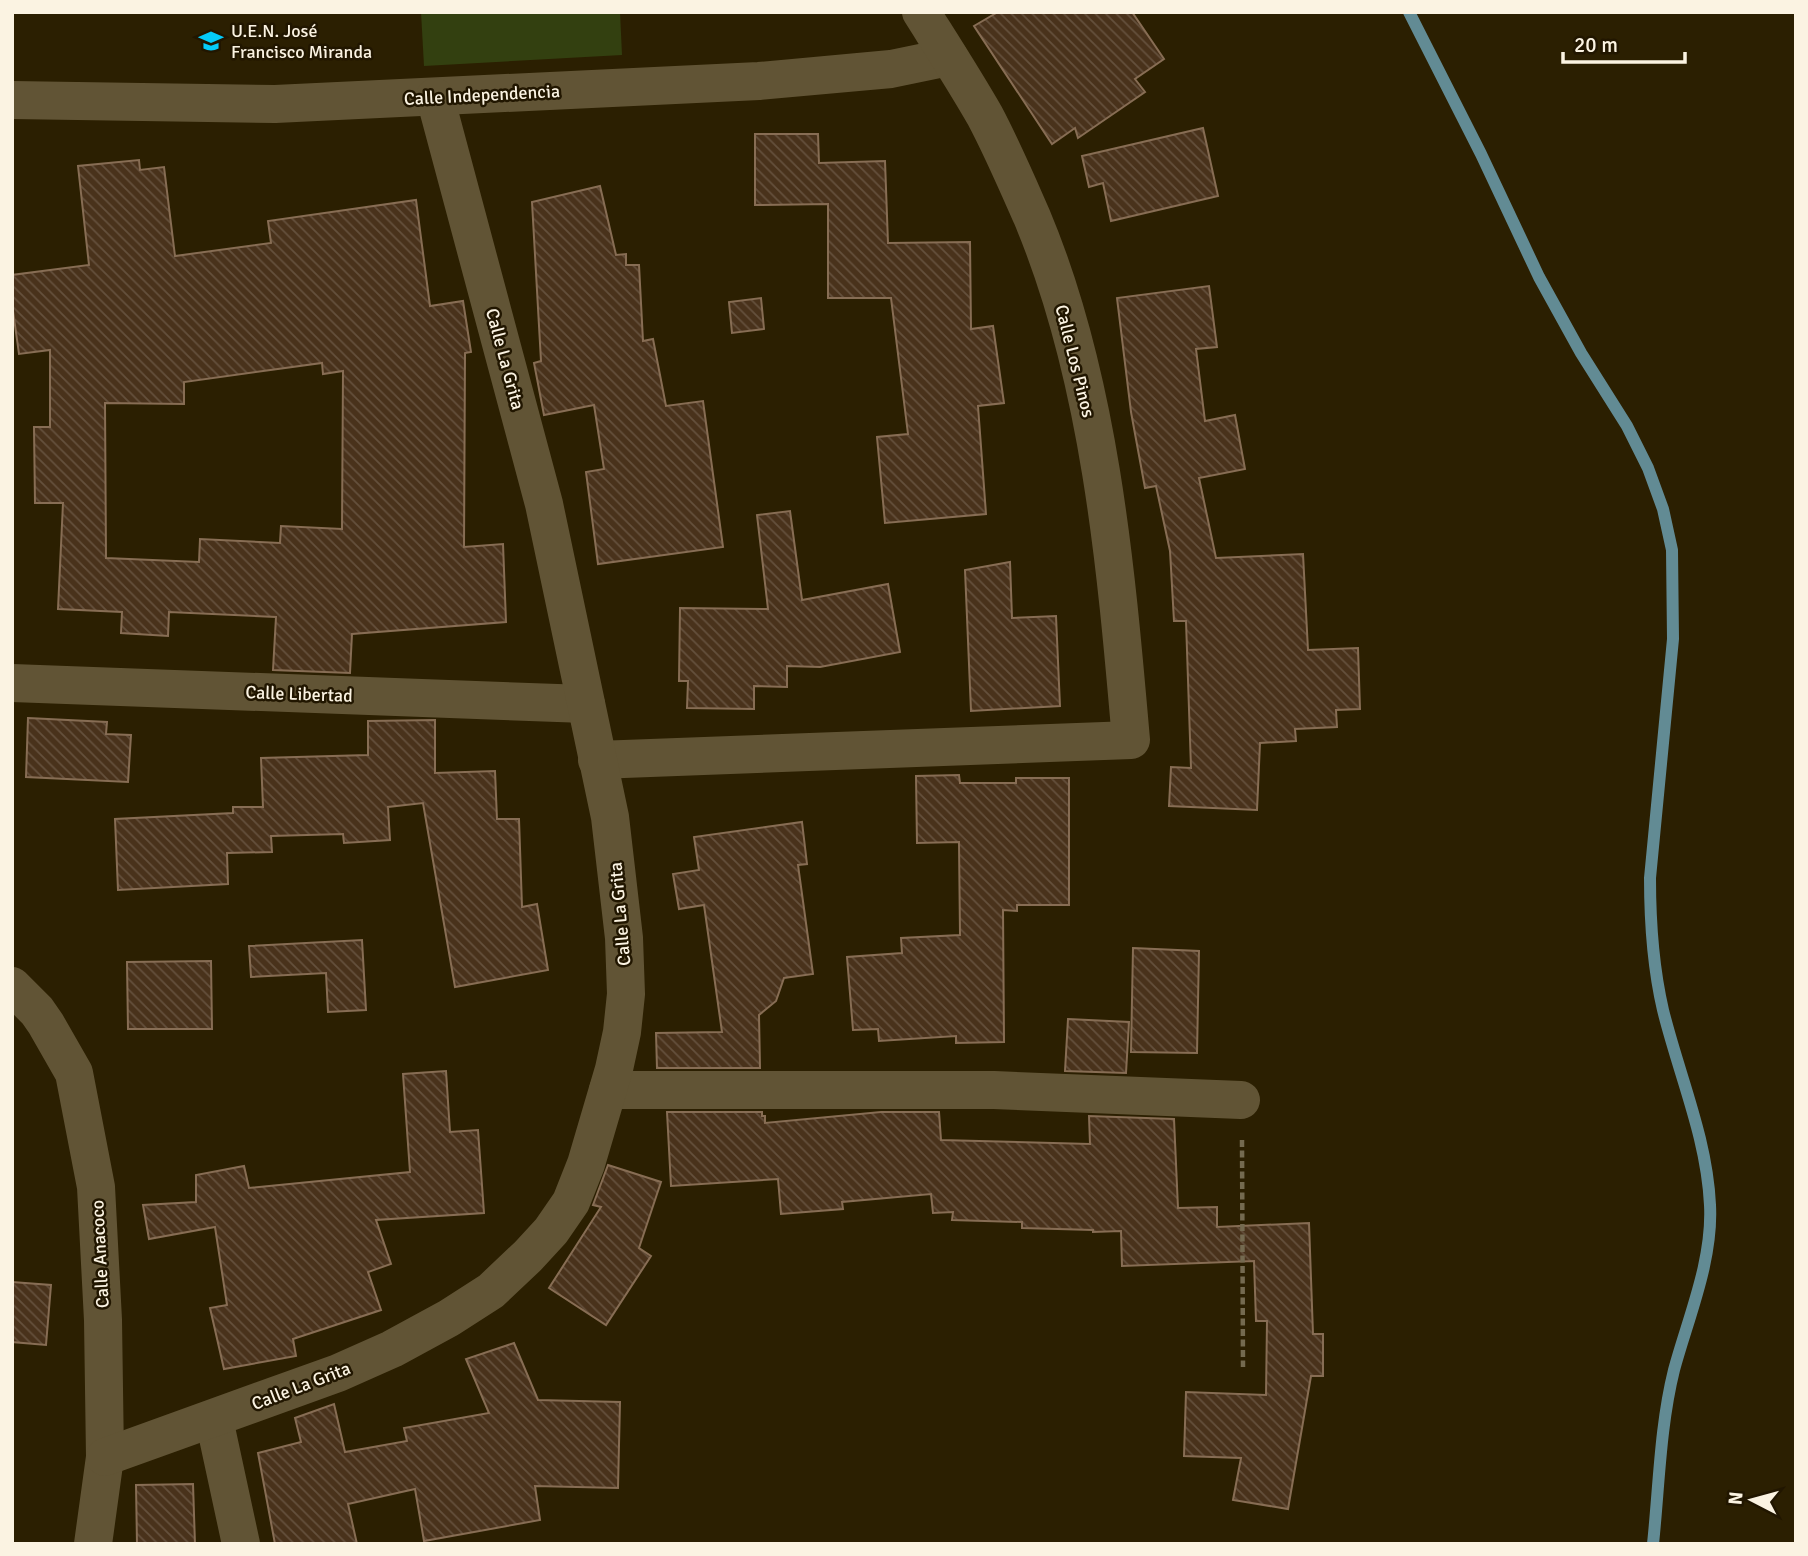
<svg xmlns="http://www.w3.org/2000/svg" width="1808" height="1556" font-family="Signika,sans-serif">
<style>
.park{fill:#334010}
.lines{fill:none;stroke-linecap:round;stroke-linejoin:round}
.stream{stroke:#628b94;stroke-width:12}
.building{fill:url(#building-back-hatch);stroke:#876d54;stroke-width:2;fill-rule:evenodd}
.path{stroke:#746a50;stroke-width:4.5;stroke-dasharray:7 3.5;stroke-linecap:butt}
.minor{stroke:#615435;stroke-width:38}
.labels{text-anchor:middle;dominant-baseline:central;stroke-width:5;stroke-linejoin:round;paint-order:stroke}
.poi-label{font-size:18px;fill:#fbf3e2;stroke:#211600;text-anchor:start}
.street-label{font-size:18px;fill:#fbf3e2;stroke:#211600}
</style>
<defs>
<pattern id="building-back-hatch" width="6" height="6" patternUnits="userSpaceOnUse" patternTransform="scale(1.75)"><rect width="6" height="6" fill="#49321b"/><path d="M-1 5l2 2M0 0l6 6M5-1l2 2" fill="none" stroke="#64503c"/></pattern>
</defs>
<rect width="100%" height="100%" fill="#2b1f01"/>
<path class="park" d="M 421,12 L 620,12 L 622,55 L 424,66 Z"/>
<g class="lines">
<path class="stream" d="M 1409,12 L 1481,154 L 1539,277 L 1581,353 L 1627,426 L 1648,468 L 1663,509 L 1672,550 L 1673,639 L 1650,878 C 1650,923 1653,967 1663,1010 C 1679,1075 1707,1138 1710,1205 C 1713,1261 1688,1318 1674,1370 C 1660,1426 1659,1487 1653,1544"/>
</g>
<g class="building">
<path d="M 998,12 L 1132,12 L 1164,59 L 1135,79 L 1145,92 L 1078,138 L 1075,128 L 1052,144 L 974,26 Z"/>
<path d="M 1203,128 L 1218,196 L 1111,221 L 1103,183 L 1089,187 L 1082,156 Z"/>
<path d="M 755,134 L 818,134 L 819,163 L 885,161 L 888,243 L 970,242 L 971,329 L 993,326 L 1004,403 L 978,406 L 986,514 L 885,523 L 877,437 L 908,434 L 891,298 L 828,298 L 828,204 L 755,205 Z"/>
<path d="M 139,160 L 140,170 L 164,167 L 175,256 L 271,243 L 268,221 L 416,200 L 430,306 L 463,301 L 471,352 L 465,353 L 464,547 L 503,544 L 506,622 L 352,634 L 350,673 L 273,670 L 276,617 L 169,612 L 168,636 L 121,633 L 122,612 L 58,609 L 63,503 L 35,503 L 34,427 L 50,427 L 50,350 L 19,354 L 12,304 L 12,275 L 89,265 L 78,166 ZM 322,363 L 323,374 L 343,371 L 342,529 L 281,526 L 280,543 L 200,539 L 199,562 L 106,558 L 105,403 L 184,404 L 184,382 Z"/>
<path d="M 600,186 L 616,255 L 626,254 L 626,265 L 639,265 L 643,341 L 653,339 L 666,406 L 703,401 L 723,547 L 598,564 L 586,472 L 604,469 L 594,405 L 544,415 L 534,363 L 541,361 L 532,202 Z"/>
<path d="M 1209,286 L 1217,347 L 1196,349 L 1205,421 L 1235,415 L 1245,469 L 1199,478 L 1216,558 L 1303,554 L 1308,650 L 1358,648 L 1360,709 L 1336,710 L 1337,727 L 1295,729 L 1296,741 L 1260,743 L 1257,810 L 1169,806 L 1171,767 L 1191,768 L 1186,621 L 1174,621 L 1170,551 L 1156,486 L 1145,488 L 1131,412 L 1117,298 Z"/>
<path d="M 761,298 L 764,329 L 732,333 L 729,302 Z"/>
<path d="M 790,511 L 802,600 L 888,584 L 900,652 L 820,667 L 787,666 L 787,687 L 754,686 L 754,709 L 687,708 L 688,681 L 679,681 L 680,608 L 768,609 L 757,515 Z"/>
<path d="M 1010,562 L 1012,618 L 1056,616 L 1060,706 L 971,711 L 965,570 Z"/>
<path d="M 28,718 L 107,722 L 106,734 L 131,735 L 128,782 L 26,777 Z"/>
<path d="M 435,720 L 435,773 L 495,771 L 497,819 L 519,819 L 522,907 L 537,904 L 548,970 L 455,987 L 423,803 L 388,807 L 390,840 L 344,843 L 343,834 L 271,836 L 272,852 L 227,853 L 228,884 L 118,890 L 115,819 L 233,813 L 233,807 L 263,807 L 261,758 L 368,755 L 368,721 Z"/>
<path d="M 959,775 L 960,783 L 1016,783 L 1016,778 L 1069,778 L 1069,905 L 1017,905 L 1017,911 L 1003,910 L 1004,1042 L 956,1043 L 956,1036 L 879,1041 L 878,1029 L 853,1030 L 847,957 L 902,953 L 901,938 L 960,935 L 959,842 L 917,843 L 916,776 Z"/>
<path d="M 802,822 L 807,864 L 798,865 L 813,974 L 784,978 L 776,1001 L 759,1015 L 760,1068 L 657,1068 L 656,1033 L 722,1032 L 704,905 L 679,909 L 673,874 L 699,870 L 694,837 Z"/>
<path d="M 362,940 L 366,1010 L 328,1012 L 326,973 L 251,977 L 249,946 Z"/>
<path d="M 1133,948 L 1199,951 L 1197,1053 L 1131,1052 Z"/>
<path d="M 211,961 L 212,1029 L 128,1029 L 127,962 Z"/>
<path d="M 1068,1019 L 1129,1022 L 1126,1073 L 1065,1071 Z"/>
<path d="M 446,1071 L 450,1132 L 478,1130 L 484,1213 L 376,1220 L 391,1264 L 368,1272 L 381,1310 L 293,1339 L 296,1356 L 224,1369 L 210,1308 L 227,1305 L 215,1227 L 149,1239 L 143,1205 L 196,1202 L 196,1175 L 244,1166 L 249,1188 L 410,1172 L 403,1074 Z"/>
<path d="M 667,1112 L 762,1112 L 762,1116 L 765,1116 L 765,1123 L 881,1112 L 939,1112 L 941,1140 L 1090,1144 L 1089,1116 L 1174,1119 L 1178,1208 L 1217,1207 L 1217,1227 L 1309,1223 L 1313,1334 L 1323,1334 L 1323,1376 L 1311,1376 L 1288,1509 L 1233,1500 L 1241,1458 L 1184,1456 L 1186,1392 L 1266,1395 L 1267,1321 L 1256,1321 L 1254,1261 L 1122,1266 L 1121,1231 L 1093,1232 L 1093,1230 L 1022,1228 L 1022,1222 L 952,1220 L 953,1212 L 933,1213 L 931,1194 L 842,1202 L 843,1209 L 781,1214 L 778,1179 L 671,1186 Z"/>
<path d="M 608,1165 L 661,1182 L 639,1248 L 651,1256 L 606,1325 L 549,1288 L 601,1207 L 593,1205 Z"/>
<path d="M 12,1282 L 51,1285 L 46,1345 L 12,1342 Z"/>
<path d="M 514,1343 L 538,1400 L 620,1402 L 618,1488 L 535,1486 L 540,1520 L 424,1541 L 415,1489 L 348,1504 L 357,1544 L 275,1544 L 258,1453 L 301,1442 L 295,1418 L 334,1404 L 345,1452 L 407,1441 L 404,1428 L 489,1413 L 466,1359 Z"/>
<path d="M 193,1484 L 195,1544 L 137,1544 L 136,1485 Z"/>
</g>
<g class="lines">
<path class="path" d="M 1242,1140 L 1243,1367"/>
<g class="minor">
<path d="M 12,100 L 275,104 L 759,81 L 891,69 L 949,57"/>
<path d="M 12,683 L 586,704"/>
<path d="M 597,760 L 1131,740 C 1116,567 1100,379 1032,217 C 1017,183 1002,148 985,116 C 965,81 943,47 921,12"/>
<path d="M 12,986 L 37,1011 L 46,1024 L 74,1073 L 96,1187 L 103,1320 L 105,1457 L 93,1544"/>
<path d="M 608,1090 L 994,1090 L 1241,1100"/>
<path d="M 214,1419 L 241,1544"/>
<path d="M 105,1457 L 338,1373 L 392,1349 L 449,1318 L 491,1291 L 528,1256 L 551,1231 L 571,1202 L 586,1164 L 614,1069 L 622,1032 L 626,994 L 624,938 L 610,817 L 544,504 L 435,97"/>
</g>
</g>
<defs>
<g id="school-bare" transform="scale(1.89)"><path d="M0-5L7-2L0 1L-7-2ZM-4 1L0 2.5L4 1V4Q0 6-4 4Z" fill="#05cbf9" stroke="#211600" stroke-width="2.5" paint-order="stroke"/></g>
</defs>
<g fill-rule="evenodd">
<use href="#school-bare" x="211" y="41"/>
</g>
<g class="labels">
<g class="poi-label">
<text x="231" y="31">U.E.N. José<tspan x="231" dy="21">Francisco Miranda</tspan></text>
</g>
<g class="street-label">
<text transform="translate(482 95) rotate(-3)">Calle Independencia</text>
<text transform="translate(505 359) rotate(75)">Calle La Grita</text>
<text transform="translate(1075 361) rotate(76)">Calle Los Pinos</text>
<text transform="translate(299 694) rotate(2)">Calle Libertad</text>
<text transform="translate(620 914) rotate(-95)">Calle La Grita</text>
<text transform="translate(100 1254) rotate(-93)">Calle Anacoco</text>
<text transform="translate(301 1386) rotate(-21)">Calle La Grita</text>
</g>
</g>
<rect width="1808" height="1556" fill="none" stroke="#fbf3e2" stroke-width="28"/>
<g transform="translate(1752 1500) rotate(276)" stroke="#211600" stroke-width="5" paint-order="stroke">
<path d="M0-5L12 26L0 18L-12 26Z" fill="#fbf3e2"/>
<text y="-10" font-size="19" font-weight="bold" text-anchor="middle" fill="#fbf3e2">N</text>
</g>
<path d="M1563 52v10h122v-10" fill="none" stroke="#fbf3e2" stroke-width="3.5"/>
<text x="1574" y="52" font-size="21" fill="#fbf3e2" stroke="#211600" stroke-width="5" paint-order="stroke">20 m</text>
</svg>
